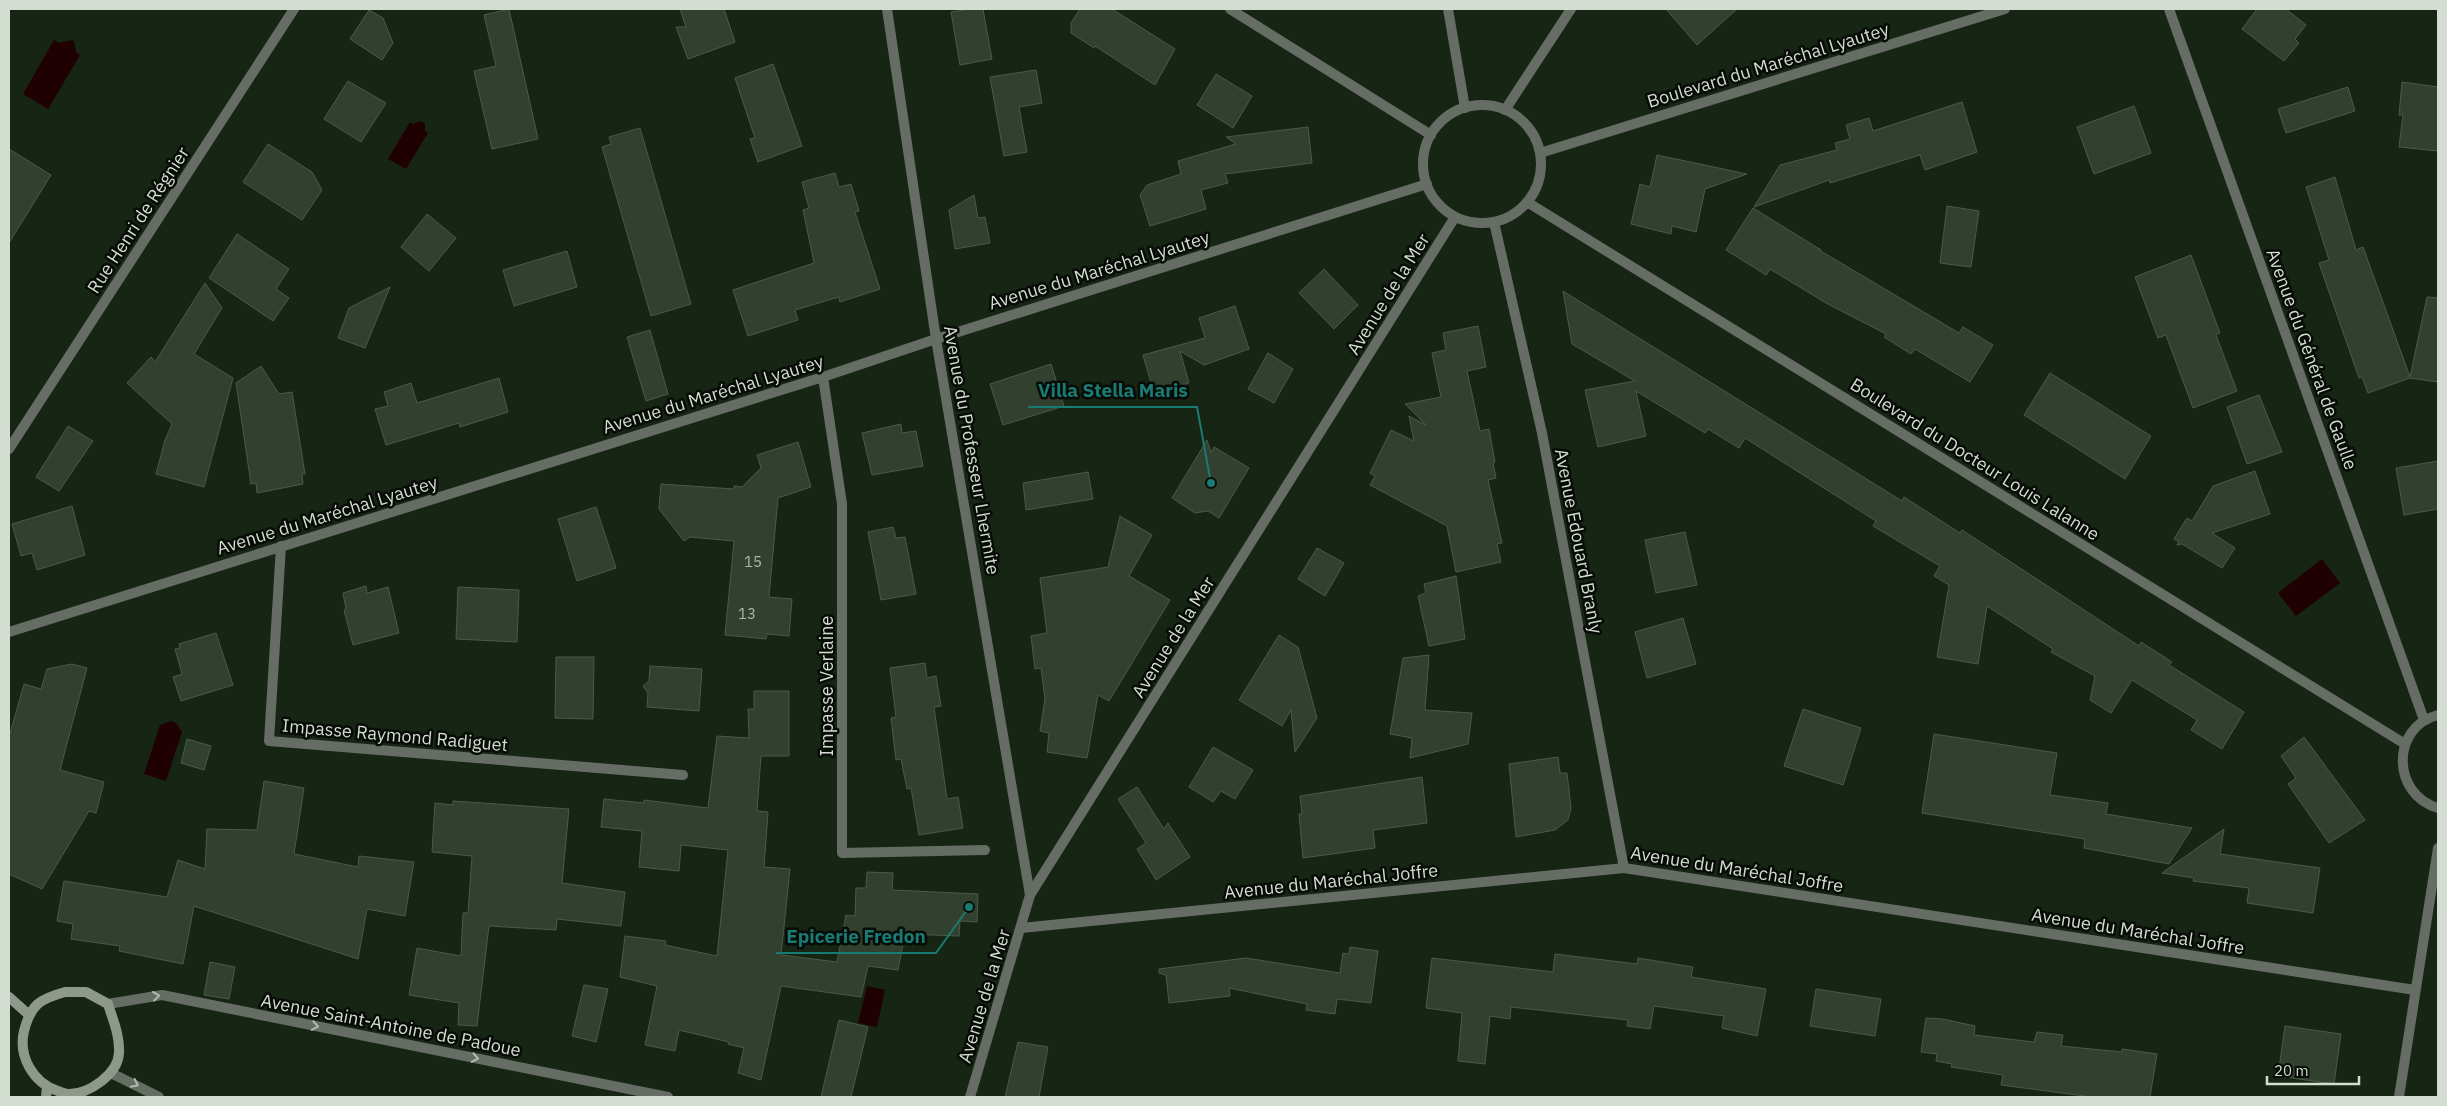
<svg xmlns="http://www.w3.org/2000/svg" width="2447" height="1106" font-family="'IBM Plex Sans',sans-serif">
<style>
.water{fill:#1f0003}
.building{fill:#32402f;stroke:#4b5b48}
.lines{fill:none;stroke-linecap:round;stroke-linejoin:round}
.lane{stroke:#666d65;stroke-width:10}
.street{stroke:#666d65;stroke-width:10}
.secondary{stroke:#8e998b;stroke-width:10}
.oneway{stroke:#b3bbb1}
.labels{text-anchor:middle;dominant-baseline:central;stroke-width:5;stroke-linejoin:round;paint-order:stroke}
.number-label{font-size:15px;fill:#acb6a9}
.street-label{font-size:18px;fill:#d4ddd2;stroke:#070c06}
.leader{fill:none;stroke:#197b73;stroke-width:2}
.callout-dot{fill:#197b73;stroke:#070c06;stroke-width:2}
.callout-label{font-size:19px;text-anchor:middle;font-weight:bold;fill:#197b73;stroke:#070c06;stroke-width:5;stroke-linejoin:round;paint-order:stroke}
</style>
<rect width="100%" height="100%" fill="#172515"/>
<g class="water">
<path d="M 54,40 L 59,43 L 72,40 L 74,42 L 76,52 L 80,55 L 48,109 L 23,94 Z"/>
<path d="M 420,121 L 425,124 L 425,131 L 428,133 L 406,169 L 388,159 L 410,122 L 413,124 Z"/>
<path d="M 2322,559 L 2340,583 L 2296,616 L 2278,593 Z"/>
<path d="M 171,721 L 176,723 L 182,732 L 166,781 L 144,774 L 160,725 Z"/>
<path d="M 867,986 L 885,990 L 877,1027 L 858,1023 Z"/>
</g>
<g class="building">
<path d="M 509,9 L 538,139 L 492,149 L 474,71 L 496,66 L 484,15 Z"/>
<path d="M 680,9 L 724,9 L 735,42 L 688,59 L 676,27 L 686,27 Z"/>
<path d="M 970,9 L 983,9 L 992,59 L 960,65 L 951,12 Z"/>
<path d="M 1080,9 L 1112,9 L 1175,49 L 1155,85 L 1095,46 L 1094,48 L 1071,33 L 1071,23 Z"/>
<path d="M 1666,9 L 1737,9 L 1697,45 Z"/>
<path d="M 2257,9 L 2286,9 L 2306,25 L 2295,39 L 2299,43 L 2284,61 L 2242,29 Z"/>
<path d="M 369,10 L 383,18 L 393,43 L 382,60 L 350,39 Z"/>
<path d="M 773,64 L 802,146 L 758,162 L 750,139 L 755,138 L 735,78 Z"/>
<path d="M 1036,70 L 1042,103 L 1019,107 L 1027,152 L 1004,156 L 990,77 Z"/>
<path d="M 1216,74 L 1252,96 L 1233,128 L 1197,105 Z"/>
<path d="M 348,81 L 386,103 L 361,142 L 324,119 Z"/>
<path d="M 2402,82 L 2438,87 L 2438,151 L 2399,147 L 2403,115 L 2399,115 Z"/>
<path d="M 2348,87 L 2355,111 L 2286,133 L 2278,109 Z"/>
<path d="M 1962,102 L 1977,152 L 1925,170 L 1920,155 L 1830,183 L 1829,180 L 1754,207 L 1780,165 L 1837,150 L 1835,143 L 1850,139 L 1846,125 L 1869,118 L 1873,131 Z"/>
<path d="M 2134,106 L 2151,153 L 2094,174 L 2077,127 Z"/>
<path d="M 1308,127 L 1312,163 L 1225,174 L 1228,183 L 1201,190 L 1206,209 L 1150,226 L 1140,195 L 1147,185 L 1181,174 L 1178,161 L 1236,144 L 1226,137 Z"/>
<path d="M 640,128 L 691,304 L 651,316 L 602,147 L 611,144 L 609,137 Z"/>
<path d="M 268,144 L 312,172 L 322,190 L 302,220 L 243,182 Z"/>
<path d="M 9,149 L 51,175 L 9,243 Z"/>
<path d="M 1657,155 L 1747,174 L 1705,189 L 1696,232 L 1672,226 L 1671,234 L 1631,224 L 1640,184 L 1650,187 Z"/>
<path d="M 835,173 L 839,187 L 851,184 L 859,211 L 855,212 L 880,289 L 840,302 L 839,297 L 795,310 L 798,320 L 748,336 L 733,290 L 814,263 L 803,210 L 809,208 L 802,182 Z"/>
<path d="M 2335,177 L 2356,250 L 2363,247 L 2410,377 L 2427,297 L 2438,298 L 2438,382 L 2410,378 L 2368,393 L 2362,377 L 2359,378 L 2319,263 L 2329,260 L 2306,187 Z"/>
<path d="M 974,195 L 978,218 L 985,217 L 990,243 L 955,249 L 949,210 Z"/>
<path d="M 1947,206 L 1979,211 L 1971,267 L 1940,263 Z"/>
<path d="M 1753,208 L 1821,250 L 1819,250 L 1959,333 L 1963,327 L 1993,345 L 1970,382 L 1915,349 L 1911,354 L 1884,337 L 1886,334 L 1826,303 L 1770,269 L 1766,275 L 1726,250 Z"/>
<path d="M 427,214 L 456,238 L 429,271 L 401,247 Z"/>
<path d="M 237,234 L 289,269 L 276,289 L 289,298 L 273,321 L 209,278 Z"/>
<path d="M 567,251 L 577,287 L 514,306 L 503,270 Z"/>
<path d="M 2191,255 L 2220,333 L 2216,335 L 2237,391 L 2193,408 L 2166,335 L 2158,338 L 2135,277 Z"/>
<path d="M 1324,269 L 1358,305 L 1334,329 L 1299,293 Z"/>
<path d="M 205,283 L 222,308 L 194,354 L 233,378 L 204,487 L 156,474 L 165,440 L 172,424 L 127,383 L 151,357 L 155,362 Z"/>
<path d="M 390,287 L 365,348 L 338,338 L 349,308 Z"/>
<path d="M 1563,291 L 1902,501 L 1904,497 L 1960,533 L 1962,530 L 2139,646 L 2141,642 L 2172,662 L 2169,665 L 2244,712 L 2222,749 L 2191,730 L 2197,720 L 2132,680 L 2111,713 L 2090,700 L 2095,676 L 2051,652 L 2053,649 L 1987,606 L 1978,664 L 1937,657 L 1949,585 L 1934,576 L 1940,566 L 1873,526 L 1876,521 L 1745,438 L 1739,448 L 1708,429 L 1705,433 L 1636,391 L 1646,436 L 1598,447 L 1585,390 L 1635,381 L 1572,344 Z"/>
<path d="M 1235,306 L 1249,349 L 1204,365 L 1180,351 L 1189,383 L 1154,393 L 1143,355 L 1205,338 L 1199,318 Z"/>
<path d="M 1478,326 L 1486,367 L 1467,371 L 1480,431 L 1489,429 L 1495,462 L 1493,463 L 1496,478 L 1488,480 L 1502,543 L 1497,544 L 1501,562 L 1456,572 L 1447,526 L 1370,485 L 1375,476 L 1370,473 L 1391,430 L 1414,441 L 1409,416 L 1426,425 L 1405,404 L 1441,397 L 1432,353 L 1446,350 L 1443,333 Z"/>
<path d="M 650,330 L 668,394 L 646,401 L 627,337 Z"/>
<path d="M 1268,353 L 1293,369 L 1274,403 L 1248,389 Z"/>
<path d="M 1051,364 L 1064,406 L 1003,425 L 990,384 Z"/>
<path d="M 261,366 L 279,394 L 292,392 L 305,474 L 302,474 L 303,484 L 257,493 L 256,483 L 251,484 L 236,383 Z"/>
<path d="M 2050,373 L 2151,436 L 2125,479 L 2024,415 Z"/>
<path d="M 499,378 L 508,412 L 460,427 L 459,423 L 386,445 L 375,409 L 388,406 L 384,392 L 411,383 L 417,403 Z"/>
<path d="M 2259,395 L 2282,452 L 2247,464 L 2227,407 Z"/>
<path d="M 901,424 L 902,433 L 916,431 L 923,466 L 872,475 L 862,433 Z"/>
<path d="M 68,426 L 93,441 L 59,491 L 36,477 Z"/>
<path d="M 1207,440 L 1211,453 L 1214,447 L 1249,468 L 1219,518 L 1208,511 L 1195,513 L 1172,498 Z"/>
<path d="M 798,442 L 811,487 L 778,498 L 769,597 L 792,599 L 789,636 L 767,634 L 766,639 L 725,635 L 734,541 L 690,537 L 684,541 L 659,509 L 661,484 L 734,489 L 734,486 L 742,487 L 761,468 L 757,455 Z"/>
<path d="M 2438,461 L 2438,509 L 2404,515 L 2396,468 Z"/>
<path d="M 2255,471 L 2270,514 L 2212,533 L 2235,548 L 2222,568 L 2182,544 L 2177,545 L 2179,542 L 2174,539 L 2187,518 L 2192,521 L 2213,486 Z"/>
<path d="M 1088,472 L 1093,499 L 1026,510 L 1023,483 Z"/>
<path d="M 72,506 L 85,555 L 37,570 L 32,553 L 21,556 L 12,524 Z"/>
<path d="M 596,507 L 616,568 L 577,581 L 558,519 Z"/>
<path d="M 1120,516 L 1152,535 L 1129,576 L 1170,600 L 1109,701 L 1098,695 L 1087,758 L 1047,752 L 1049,733 L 1040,731 L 1045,699 L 1041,668 L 1035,669 L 1031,636 L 1047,633 L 1040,578 L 1108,567 Z"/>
<path d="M 893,527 L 896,538 L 905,537 L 916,594 L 881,600 L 868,532 Z"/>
<path d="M 1685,532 L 1697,585 L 1656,593 L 1645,540 Z"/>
<path d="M 1317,548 L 1344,563 L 1325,596 L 1298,579 Z"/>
<path d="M 1456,576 L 1465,639 L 1429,646 L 1418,596 L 1426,593 L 1424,584 Z"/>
<path d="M 366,586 L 367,593 L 388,587 L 399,633 L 353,645 L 344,610 L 346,609 L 343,593 Z"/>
<path d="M 458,587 L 519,590 L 517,642 L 456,639 Z"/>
<path d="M 1683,618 L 1696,664 L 1647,678 L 1635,632 Z"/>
<path d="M 216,633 L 233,685 L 181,701 L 173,677 L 182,674 L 175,649 L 180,648 L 179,644 Z"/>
<path d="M 1279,635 L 1298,647 L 1317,718 L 1295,752 L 1291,710 L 1282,726 L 1239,700 Z"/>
<path d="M 1429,655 L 1425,710 L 1472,713 L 1468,744 L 1410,758 L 1412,738 L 1390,734 L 1403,658 Z"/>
<path d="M 556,657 L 594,657 L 593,719 L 555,718 Z"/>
<path d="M 925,663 L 927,678 L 936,676 L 941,706 L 934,707 L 947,799 L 958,797 L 963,828 L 919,835 L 911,788 L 907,789 L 901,759 L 896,760 L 891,718 L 896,717 L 890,668 Z"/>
<path d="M 72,664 L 87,668 L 60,770 L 104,782 L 96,813 L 89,811 L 42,889 L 9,874 L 9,737 L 24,684 L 41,689 L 47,669 Z"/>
<path d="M 650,666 L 702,669 L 699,711 L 647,707 L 648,693 L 643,686 L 649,681 Z"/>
<path d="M 754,691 L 789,691 L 789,756 L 761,756 L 757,811 L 768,812 L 764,867 L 790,869 L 781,955 L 837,962 L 846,915 L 855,916 L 856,888 L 866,888 L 867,872 L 893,873 L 892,890 L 978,894 L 977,922 L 960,921 L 959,936 L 905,934 L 898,970 L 868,966 L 861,997 L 781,986 L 761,1080 L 738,1073 L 744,1048 L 728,1044 L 729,1042 L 679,1030 L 675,1051 L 645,1045 L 657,986 L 620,977 L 625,936 L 666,941 L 665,945 L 717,956 L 728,850 L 681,845 L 679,871 L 639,867 L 642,831 L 601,827 L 604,799 L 644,803 L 644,800 L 708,808 L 717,736 L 749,738 L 748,709 L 754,709 Z"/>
<path d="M 1803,709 L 1861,728 L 1843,785 L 1784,766 Z"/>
<path d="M 1934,734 L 2057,753 L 2050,795 L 2108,803 L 2106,814 L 2192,828 L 2169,864 L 2084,848 L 2085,839 L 1922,813 Z"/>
<path d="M 2304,737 L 2365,820 L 2329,843 L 2288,784 L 2296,778 L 2281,756 Z"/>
<path d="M 187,739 L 211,746 L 204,770 L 181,763 Z"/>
<path d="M 1213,747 L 1253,770 L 1235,799 L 1221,791 L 1213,802 L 1189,787 Z"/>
<path d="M 1558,757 L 1560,773 L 1567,773 L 1571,808 L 1568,820 L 1555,830 L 1516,837 L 1509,764 Z"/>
<path d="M 1422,777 L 1427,823 L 1373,830 L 1375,848 L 1303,858 L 1299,814 L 1302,814 L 1300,796 Z"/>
<path d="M 264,781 L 304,788 L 294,854 L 358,867 L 359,856 L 414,862 L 405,916 L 367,909 L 358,959 L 194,906 L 183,964 L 119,951 L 120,946 L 71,939 L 73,924 L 57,921 L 64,881 L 167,897 L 178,860 L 205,869 L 207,829 L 257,830 Z"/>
<path d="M 1137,787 L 1164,829 L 1168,823 L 1190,857 L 1156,880 L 1137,849 L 1146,843 L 1118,799 Z"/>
<path d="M 453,801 L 569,809 L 562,883 L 625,892 L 621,926 L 557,919 L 556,930 L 489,926 L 477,1026 L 458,1025 L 459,1003 L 409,995 L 417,948 L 461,956 L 463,913 L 468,913 L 472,856 L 432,852 L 435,803 L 453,805 Z"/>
<path d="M 2224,829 L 2220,854 L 2320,868 L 2313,913 L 2247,903 L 2249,888 L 2193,881 L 2194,878 L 2162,873 Z"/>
<path d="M 1350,947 L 1378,951 L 1371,1003 L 1337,999 L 1335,1014 L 1306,1010 L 1307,1004 L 1229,988 L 1230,996 L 1169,1003 L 1166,975 L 1159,973 L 1159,969 L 1246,958 L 1340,973 L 1343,953 L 1349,954 Z"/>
<path d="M 1555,954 L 1637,964 L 1638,958 L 1693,967 L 1691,977 L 1766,989 L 1757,1036 L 1722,1028 L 1724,1016 L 1654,1006 L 1650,1029 L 1627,1026 L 1628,1020 L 1511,1007 L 1510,1019 L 1490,1016 L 1485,1064 L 1458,1061 L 1462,1013 L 1426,1008 L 1432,958 L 1553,972 Z"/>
<path d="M 210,962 L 235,967 L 229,999 L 204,995 Z"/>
<path d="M 584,985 L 608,989 L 596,1042 L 572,1036 Z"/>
<path d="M 1816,989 L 1881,999 L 1875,1036 L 1810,1026 Z"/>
<path d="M 1926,1018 L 1943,1019 L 1975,1026 L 1974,1035 L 2034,1042 L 2037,1032 L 2063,1035 L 2061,1046 L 2122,1052 L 2122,1049 L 2157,1054 L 2150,1097 L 2092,1097 L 2001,1085 L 2003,1075 L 1951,1067 L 1952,1064 L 1936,1061 L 1937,1054 L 1921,1052 Z"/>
<path d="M 839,1020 L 868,1027 L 851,1097 L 821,1097 Z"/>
<path d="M 2285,1026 L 2341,1034 L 2334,1084 L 2278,1076 Z"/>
<path d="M 1018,1042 L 1048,1047 L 1039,1097 L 1005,1097 Z"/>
</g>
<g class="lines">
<path class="lane" d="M 823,377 L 842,504 L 842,853 L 985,850"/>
<g class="street">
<path d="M 887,9 L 936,339 L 1030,895"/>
<path d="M 1230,9 L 1431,135"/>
<path d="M 1448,9 L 1465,108"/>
<path d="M 2169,9 L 2424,720"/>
<circle cx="1482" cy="164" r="59"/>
<path d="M 1505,110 L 1571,9"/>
<path d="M 1540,153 L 2005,9"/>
<path d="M 1527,202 L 2405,744"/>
<path d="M 1494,222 L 1542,433 L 1624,868"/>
<path d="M 9,449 L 294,9"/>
<path d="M 281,546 L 269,741 L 683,775"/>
<path d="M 9,632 L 823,377 L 936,339 L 1427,184"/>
<path d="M 2438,715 C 2390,727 2392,795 2438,808"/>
<path d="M 1021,928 L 1624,868 L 2415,990"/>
<path d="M 108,1004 L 162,995 L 668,1097"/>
<path d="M 111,1073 L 159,1097"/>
<path d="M 970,1097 L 1030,895 L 1455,217"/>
<path d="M 2399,1097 L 2438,848"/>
</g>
<g class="secondary">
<path d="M 65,992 L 86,992 L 108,1004 C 113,1020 120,1036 119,1053 C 118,1074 89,1094 69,1094 C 66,1094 61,1092 58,1091 C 33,1083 18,1056 24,1031 C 31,1004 40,999 65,992 Z"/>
<path d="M 9,997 L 28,1014"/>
<path d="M 46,1097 L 47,1087"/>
</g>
</g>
<defs><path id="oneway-chevron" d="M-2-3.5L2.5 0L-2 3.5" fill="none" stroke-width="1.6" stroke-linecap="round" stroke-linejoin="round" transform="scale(1.25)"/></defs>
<g class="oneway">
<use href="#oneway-chevron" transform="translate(156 996) rotate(-7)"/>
<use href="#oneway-chevron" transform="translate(315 1026) rotate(11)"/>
<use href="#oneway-chevron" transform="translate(475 1058) rotate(11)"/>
<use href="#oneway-chevron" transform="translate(135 1084) rotate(26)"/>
</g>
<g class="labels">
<g class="number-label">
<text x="753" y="561">15</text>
<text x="747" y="613">13</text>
</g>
<g class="street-label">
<text transform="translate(1768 65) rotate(-17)">Boulevard du Maréchal Lyautey</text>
<text transform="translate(138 220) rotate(-57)">Rue Henri de Régnier</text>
<text transform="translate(1099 270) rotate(-17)">Avenue du Maréchal Lyautey</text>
<text transform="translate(1388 294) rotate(-58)">Avenue de la Mer</text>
<text transform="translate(2312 359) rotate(70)">Avenue du Général de Gaulle</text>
<text transform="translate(713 394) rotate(-17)">Avenue du Maréchal Lyautey</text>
<text transform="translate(972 450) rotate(80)">Avenue du Professeur Lhermite</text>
<text transform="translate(1975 459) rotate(32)">Boulevard du Docteur Louis Lalanne</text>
<text transform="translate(327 515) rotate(-17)">Avenue du Maréchal Lyautey</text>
<text transform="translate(1579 541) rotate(79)">Avenue Edouard Branly</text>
<text transform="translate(1173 637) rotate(-58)">Avenue de la Mer</text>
<text transform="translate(826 686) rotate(-90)">Impasse Verlaine</text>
<text transform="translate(395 735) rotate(5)">Impasse Raymond Radiguet</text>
<text transform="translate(1737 869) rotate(9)">Avenue du Maréchal Joffre</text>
<text transform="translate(1331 881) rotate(-6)">Avenue du Maréchal Joffre</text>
<text transform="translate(2138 931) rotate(9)">Avenue du Maréchal Joffre</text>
<text transform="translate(984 996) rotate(-73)">Avenue de la Mer</text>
<text transform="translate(391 1025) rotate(11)">Avenue Saint-Antoine de Padoue</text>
</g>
</g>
<path class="leader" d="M1211 483L1197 407H1028M969 907L936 953H776"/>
<g class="callout-dot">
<circle cx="1211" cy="483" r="5"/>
<circle cx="969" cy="907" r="5"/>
</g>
<g class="callout-label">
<text x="1113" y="397">Villa Stella Maris</text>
<text x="856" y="943">Epicerie Fredon</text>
</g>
<rect width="2447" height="1106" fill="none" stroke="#d4ddd2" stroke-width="20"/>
<path d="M2267 1076v8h92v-8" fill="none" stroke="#d4ddd2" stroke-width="2.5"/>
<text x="2274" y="1076" font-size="15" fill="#d4ddd2" stroke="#070c06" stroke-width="4" paint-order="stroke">20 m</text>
</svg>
